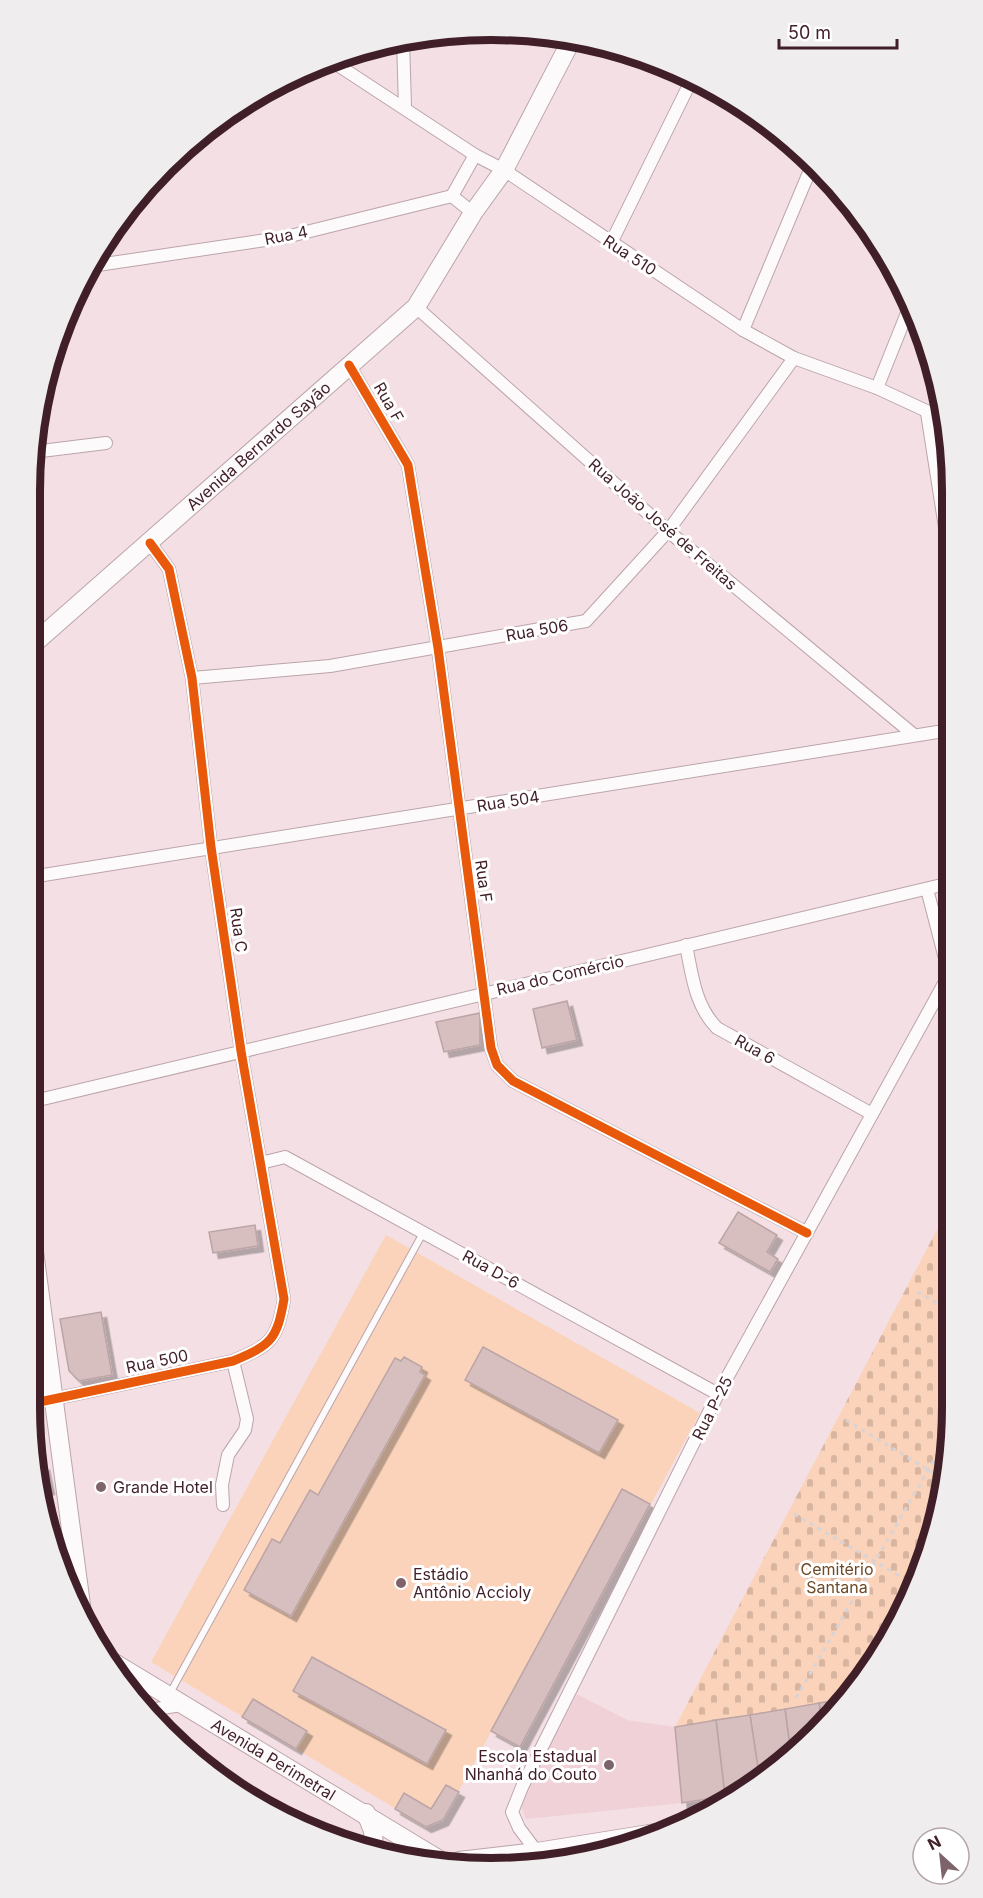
<svg xmlns="http://www.w3.org/2000/svg" width="983" height="1898" font-family="Inter,sans-serif">
<style>
.built{fill:#efd1d7}
.cemetery{fill:url(#cemetery-stones)}
.park{fill:#fad3ba}
.building{fill:#d7bebf;stroke:#bba4a5;stroke-width:1.5;filter:url(#shadow)}
.lines{fill:none;stroke-linecap:round;stroke-linejoin:round}
.lane-casing{stroke:#bba4aa;stroke-width:8}
.street-casing{stroke:#bba4aa;stroke-width:14}
.secondary-casing{stroke:#bba4aa;stroke-width:20}
.path{stroke:#dad3d5;stroke-width:3;stroke-dasharray:4.5 4.5;stroke-linecap:butt}
.lane{stroke:#fdfafb;stroke-width:6}
.street{stroke:#fdfafb;stroke-width:12}
.secondary{stroke:#fdfafb;stroke-width:18}
.cycleway-casing{stroke:#fff;stroke-width:13}
.cycleway{stroke:#e8590c;stroke-width:9}
.poi-dot{fill:#7f636a;stroke:#fff;stroke-width:2}
.labels{text-anchor:middle;dominant-baseline:central;stroke-width:6;stroke-linejoin:round;paint-order:stroke}
.street-label{font-size:16px;fill:#401f28;stroke:#fff}
.poi-label{font-size:16px;fill:#401f28;stroke:#fff;text-anchor:start}
.park-label{font-size:16px;fill:#6f4a26;stroke:#fff}
.rim{fill:none;stroke:#401f28;stroke-width:8}
</style>
<defs>
<pattern id="cemetery-stones" width="16" height="16" patternUnits="userSpaceOnUse" patternTransform="scale(1.5)"><rect width="16" height="16" fill="#fad3ba"/><path d="M2 7V4a2 2 0 0 1 4 0v3zM10 15v-3a2 2 0 0 1 4 0v3z" fill="#d7b5a0"/></pattern>
<filter id="shadow"><feDropShadow dx="5.5" dy="5.5" stdDeviation="0" flood-color="#0004"/></filter>
</defs>
<rect width="100%" height="100%" fill="#f4e0e4"/>
<path class="built" d="M 577,1694 L 627,1720 L 675,1727 L 682,1803 L 526,1819 L 520,1803 Z"/>
<path class="cemetery" d="M 951,1203 L 952,1436 L 937,1526 L 905,1611 L 842,1700 L 675,1727 Z"/>
<path class="park" d="M 386,1235 L 700,1413 L 520,1747 L 491,1732 L 443,1820 L 426,1827 L 151,1662 Z"/>
<g class="building">
<path d="M 567,1001 L 577,1040 L 542,1048 L 533,1009 Z"/>
<path d="M 480,1013 L 480,1045 L 444,1052 L 436,1022 Z"/>
<path d="M 738,1212 L 777,1235 L 767,1252 L 778,1259 L 770,1272 L 719,1243 Z"/>
<path d="M 255,1225 L 258,1246 L 213,1253 L 209,1232 Z"/>
<path d="M 101,1312 L 112,1375 L 79,1381 L 69,1371 L 60,1319 Z"/>
<path d="M 483,1347 L 618,1420 L 599,1453 L 465,1380 Z"/>
<path d="M 404,1357 L 422,1367 L 420,1372 L 425,1375 L 291,1616 L 244,1590 L 272,1539 L 280,1543 L 310,1490 L 318,1495 L 395,1358 L 401,1361 Z"/>
<path d="M 44,1465 L 49,1489 L 44,1490 L 40,1466 Z"/>
<path d="M 622,1489 L 650,1504 L 520,1747 L 491,1731 Z"/>
<path d="M 312,1657 L 446,1730 L 427,1764 L 293,1691 Z"/>
<path d="M 253,1699 L 307,1731 L 296,1749 L 242,1717 Z"/>
<path d="M 842,1700 L 823,1726 L 819,1703 Z"/>
<path d="M 819,1703 L 823,1726 L 791,1755 L 785,1709 Z"/>
<path d="M 785,1709 L 791,1755 L 760,1781 L 750,1715 Z"/>
<path d="M 750,1715 L 760,1781 L 742,1793 L 725,1796 L 716,1720 Z"/>
<path d="M 716,1720 L 725,1796 L 682,1803 L 675,1727 Z"/>
<path d="M 446,1785 L 459,1792 L 443,1820 L 426,1827 L 395,1809 L 404,1793 L 431,1809 Z"/>
</g>
<g class="lines">
<g class="lane-casing">
<path id="lane" d="M 169,1695 L 423,1233"/>
</g>
<g class="street-casing">
<g id="street">
<path d="M 403,40 L 405,107"/>
<path d="M 330,60 L 475,155 L 504,170 L 743,330 L 794,358 L 877,388 L 946,420"/>
<path d="M 452,196 L 475,155"/>
<path d="M 611,243 L 693,77"/>
<path d="M 91,266 L 286,237 L 452,196 L 473,213"/>
<path d="M 416,307 L 668,531 L 914,735"/>
<path d="M 743,330 L 813,163"/>
<path d="M 349,365 L 408,465 L 438,648 L 491,1048 L 497,1065 L 513,1081 L 807,1233"/>
<path d="M 877,388 L 911,303"/>
<path d="M 927,413 L 949,553"/>
<path d="M 33,452 L 106,443"/>
<path d="M 192,678 L 330,666 L 586,621 L 668,531 L 794,358"/>
<path d="M 31,877 L 950,730"/>
<path d="M 927,889 L 949,974"/>
<path d="M 686,945 C 692,975 695,1006 717,1028 L 872,1114"/>
<path d="M 30,1102 L 950,883"/>
<path d="M 261,1163 L 285,1157 L 718,1394"/>
<path d="M 30,1404 L 233,1361 C 271,1345 277,1340 284,1299 L 241,1051 L 211,847 L 192,678 L 169,569 L 150,543"/>
<path d="M 223,1505 L 222,1485 L 228,1455 L 245,1430 L 247,1419 L 233,1361"/>
<path d="M 150,1710 L 181,1705"/>
<path d="M 537,1852 L 519,1828 L 512,1812 L 522,1787 L 718,1394 L 951,971"/>
</g>
</g>
<g class="secondary-casing">
<g id="secondary">
<path id="s1" d="M 31,646 L 416,307 L 473,213 L 504,170 L 572,39"/>
<path d="M 30,1221 L 81,1605"/>
<path id="s2" d="M 111,1661 L 438,1859"/>
<path d="M 366,1813 L 373,1831 L 374,1853"/>
<path d="M 459,1861 L 537,1852 L 674,1830"/>
</g>
</g>
<g class="path">
<path d="M 917,1292 L 952,1311"/>
<path d="M 846,1420 L 945,1480"/>
<path d="M 794,1514 L 915,1585"/>
<path d="M 796,1698 L 952,1429"/>
</g>
<use href="#lane" class="lane"/>
<use href="#street" class="street"/>
<use href="#secondary" class="secondary"/>
<g class="cycleway-casing">
<g id="cycleway">
<path d="M 349,365 L 408,465 L 438,648 L 491,1048 L 497,1065 L 513,1081 L 807,1233"/>
<path d="M 30,1404 L 233,1361 C 271,1345 277,1340 284,1299 L 241,1051 L 211,847 L 192,678 L 169,569 L 150,543"/>
</g>
</g>
<use href="#cycleway" class="cycleway"/>
</g>
<g class="poi-dot">
<circle cx="101" cy="1487" r="6"/>
<circle cx="401" cy="1583" r="6"/>
<circle cx="609" cy="1765" r="6"/>
</g>
<g class="labels">
<g class="street-label">
<text transform="translate(286 235) rotate(-11)">Rua 4</text>
<text transform="translate(630 255) rotate(33)">Rua 510</text>
<text transform="translate(389 402) rotate(60)">Rua F</text>
<text stroke="none"><textPath href="#s1" startOffset="303">Avenida Bernardo Sayão</textPath></text>
<text transform="translate(663 524) rotate(41)">Rua João José de Freitas</text>
<text transform="translate(537 630) rotate(-10)">Rua 506</text>
<text transform="translate(508 801) rotate(-9)">Rua 504</text>
<text transform="translate(484 881) rotate(82)">Rua F</text>
<text transform="translate(239 930) rotate(82)">Rua C</text>
<text transform="translate(560 975) rotate(-13)">Rua do Comércio</text>
<text transform="translate(755 1049) rotate(29)">Rua 6</text>
<text transform="translate(491 1269) rotate(29)">Rua D-6</text>
<text transform="translate(157 1361) rotate(-12)">Rua 500</text>
<text transform="translate(712 1408) rotate(-63)">Rua P-25</text>
<text stroke="none"><textPath href="#s2" startOffset="190">Avenida Perimetral</textPath></text>
</g>
<g class="poi-label">
<text x="113" y="1487">Grande Hotel</text>
<text x="413" y="1574">Estádio<tspan x="413" dy="18">Antônio Accioly</tspan></text>
<text x="597" y="1756" text-anchor="end">Escola Estadual<tspan x="597" dy="18">Nhanhá do Couto</tspan></text>
</g>
<g class="park-label">
<text x="837" y="1569">Cemitério<tspan x="837" dy="18">Santana</tspan></text>
</g>
</g>
<path d="M0 0H983V1898H0ZM491 40H491A451 451 0 0 1 942 491V1407A451 451 0 0 1 491 1858H491A451 451 0 0 1 40 1407V491A451 451 0 0 1 491 40Z" fill="#f0edee" fill-rule="evenodd"/>
<path class="rim" d="M491 40H491A451 451 0 0 1 942 491V1407A451 451 0 0 1 491 1858H491A451 451 0 0 1 40 1407V491A451 451 0 0 1 491 40Z"/>
<g transform="translate(941 1856) rotate(333)"><circle r="28" fill="#ffffff" stroke="#b3a5a9" stroke-width="1.5"/>
<path d="M0-4.5L10 22L0 15L-10 22Z" fill="#7f636a"/>
<text y="-9" font-size="16" font-weight="bold" text-anchor="middle" fill="#401f28">N</text>
</g>
<path d="M779 39v9h118v-9" fill="none" stroke="#401f28" stroke-width="3"/>
<text x="788" y="39" font-size="18" fill="#401f28" stroke="#ffffff" stroke-width="4.5" paint-order="stroke">50 m</text>
</svg>
